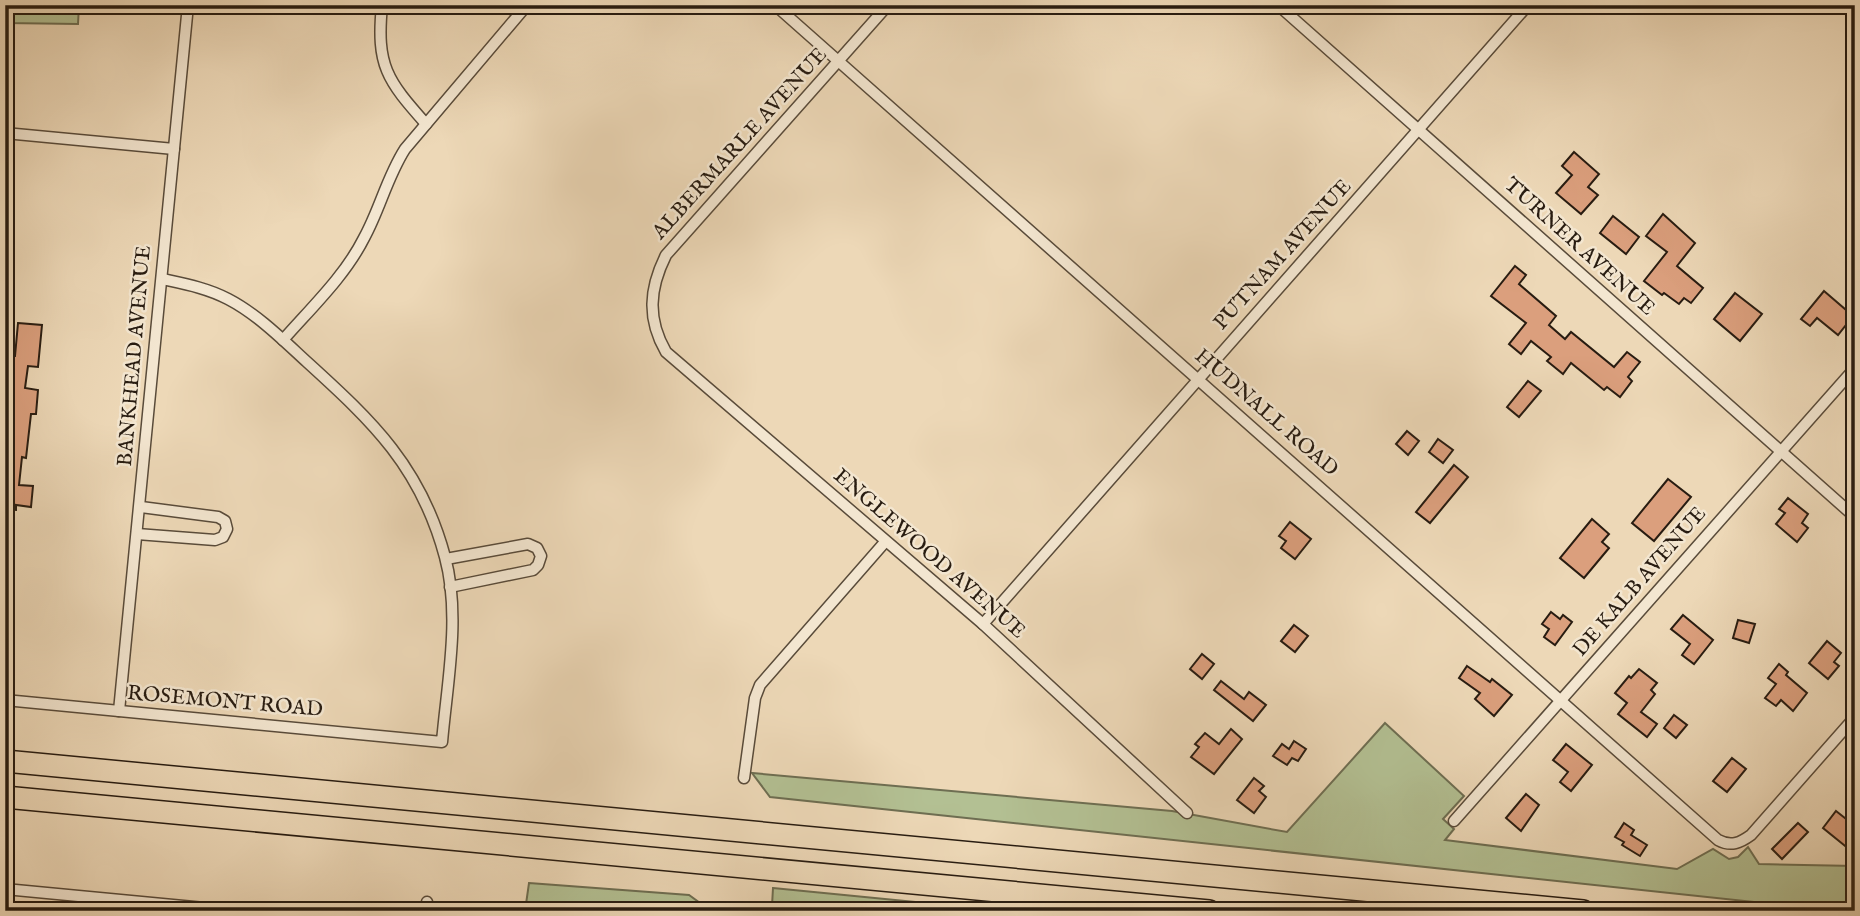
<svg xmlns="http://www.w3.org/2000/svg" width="1860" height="916" font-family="'IM FELL English',serif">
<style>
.green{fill:#b3c093;stroke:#6e6e52;stroke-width:2}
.building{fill:#db9f7d;stroke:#281c11;stroke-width:2}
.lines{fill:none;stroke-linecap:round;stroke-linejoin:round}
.minor-casing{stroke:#594b3a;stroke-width:13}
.motorway-casing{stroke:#281c11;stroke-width:24}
.minor{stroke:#f3e6d0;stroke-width:10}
.motorway{stroke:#edd8b7;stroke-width:21}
.labels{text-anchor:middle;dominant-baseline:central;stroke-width:5;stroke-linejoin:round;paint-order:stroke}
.street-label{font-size:21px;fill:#281c11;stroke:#f3e6d0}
</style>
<rect width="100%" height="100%" fill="#edd8b7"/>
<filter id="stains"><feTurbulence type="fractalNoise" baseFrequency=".00286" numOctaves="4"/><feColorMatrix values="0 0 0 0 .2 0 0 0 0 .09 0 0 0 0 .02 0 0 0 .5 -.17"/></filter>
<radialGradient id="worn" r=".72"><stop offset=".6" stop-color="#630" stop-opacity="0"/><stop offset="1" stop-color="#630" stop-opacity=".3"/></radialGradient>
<g class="green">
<path d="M 29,5 L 79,5 L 78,24 L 5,23 L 5,6 L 26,7 Z"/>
<path d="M 1385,723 L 1464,796 L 1443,819 L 1454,829 L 1445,840 L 1677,869 L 1713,849 L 1729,859 L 1738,857 L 1748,847 L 1759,864 L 1855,866 L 1855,911 L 1838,911 L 770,797 L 752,773 L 1172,811 L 1287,832 Z"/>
<path d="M 529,883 L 689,895 L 711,911 L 525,911 Z"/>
<path d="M 773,888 L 1007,911 L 816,911 L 772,906 Z"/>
</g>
<g class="building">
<path d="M 1574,152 L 1599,174 L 1588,187 L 1598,195 L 1581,214 L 1556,193 L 1572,175 L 1562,166 Z"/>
<path d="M 1663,214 L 1695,243 L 1677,266 L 1703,288 L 1691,303 L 1684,298 L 1679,304 L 1664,293 L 1662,295 L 1644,281 L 1667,252 L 1646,236 Z"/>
<path d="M 1613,216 L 1639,237 L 1626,254 L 1600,233 Z"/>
<path d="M 1515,266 L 1526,275 L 1519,284 L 1556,316 L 1549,325 L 1565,339 L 1571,332 L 1614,367 L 1627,352 L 1640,362 L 1628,377 L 1632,381 L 1620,397 L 1607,387 L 1604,390 L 1571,363 L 1563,374 L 1547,361 L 1551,357 L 1531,341 L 1521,354 L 1509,344 L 1526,323 L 1491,296 Z"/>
<path d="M 1824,291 L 1853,316 L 1838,335 L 1817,318 L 1810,326 L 1801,319 Z"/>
<path d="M 1735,293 L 1762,314 L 1740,341 L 1714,319 Z"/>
<path d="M 18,323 L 42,325 L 38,367 L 28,366 L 25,388 L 38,390 L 36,414 L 31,414 L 26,458 L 22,457 L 19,485 L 33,486 L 31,507 L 16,505 L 16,510 L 5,509 L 5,398 L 6,390 L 9,391 L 12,356 L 15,356 Z"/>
<path d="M 1528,381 L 1541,391 L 1519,417 L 1507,407 Z"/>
<path d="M 1407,431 L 1419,441 L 1408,455 L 1396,444 Z"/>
<path d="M 1438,439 L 1453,450 L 1443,463 L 1429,452 Z"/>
<path d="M 1454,465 L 1468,477 L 1430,523 L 1416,512 Z"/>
<path d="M 1668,479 L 1691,497 L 1654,541 L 1632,523 Z"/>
<path d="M 1788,498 L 1808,514 L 1802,523 L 1808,528 L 1797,542 L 1776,524 L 1785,513 L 1779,509 Z"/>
<path d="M 1592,519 L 1609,534 L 1602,542 L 1609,548 L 1584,578 L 1560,558 Z"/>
<path d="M 1290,522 L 1311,539 L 1295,559 L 1281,548 L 1286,541 L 1279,536 Z"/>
<path d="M 1551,612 L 1560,619 L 1563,615 L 1572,622 L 1555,645 L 1544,637 L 1549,629 L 1542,624 Z"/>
<path d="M 1683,615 L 1713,640 L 1694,664 L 1682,655 L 1690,644 L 1671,629 Z"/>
<path d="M 1738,620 L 1755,624 L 1749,643 L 1733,638 Z"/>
<path d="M 1294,625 L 1308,636 L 1295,652 L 1281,641 Z"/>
<path d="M 1827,641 L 1841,653 L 1834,662 L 1839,666 L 1828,679 L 1809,663 Z"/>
<path d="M 1202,654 L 1214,664 L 1202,679 L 1190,669 Z"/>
<path d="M 1779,664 L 1788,672 L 1786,675 L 1807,693 L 1793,711 L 1781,700 L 1776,706 L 1765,698 L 1776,684 L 1768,678 Z"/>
<path d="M 1467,666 L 1490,682 L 1492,679 L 1512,695 L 1494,716 L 1475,699 L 1480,693 L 1459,678 Z"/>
<path d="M 1639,669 L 1657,683 L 1651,690 L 1655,694 L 1641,712 L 1657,724 L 1647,737 L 1618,714 L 1627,703 L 1615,693 L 1629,676 L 1631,678 Z"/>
<path d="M 1221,681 L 1244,699 L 1249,692 L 1266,705 L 1253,721 L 1214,690 Z"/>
<path d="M 1674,715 L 1687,725 L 1676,738 L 1664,728 Z"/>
<path d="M 1231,729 L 1242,739 L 1214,774 L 1191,757 L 1199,747 L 1195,744 L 1205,733 L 1219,744 Z"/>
<path d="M 1294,741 L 1306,749 L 1298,761 L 1292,758 L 1287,765 L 1273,756 L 1282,744 L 1289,749 Z"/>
<path d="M 1566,744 L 1592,765 L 1571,791 L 1560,782 L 1568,772 L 1553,760 Z"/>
<path d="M 1732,758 L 1746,769 L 1727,792 L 1713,781 Z"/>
<path d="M 1254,778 L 1264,786 L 1259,791 L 1266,797 L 1254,813 L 1237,800 Z"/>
<path d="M 1526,794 L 1539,805 L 1521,831 L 1506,818 Z"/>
<path d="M 1836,811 L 1855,826 L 1855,854 L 1823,828 Z"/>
<path d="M 1624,823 L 1634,830 L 1631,835 L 1647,845 L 1640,856 L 1622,845 L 1624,842 L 1615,837 Z"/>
<path d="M 1798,823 L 1808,832 L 1782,859 L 1772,849 Z"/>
</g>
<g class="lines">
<g class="minor-casing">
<g id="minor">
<path d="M 382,5 C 376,66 387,80 426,124"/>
<path d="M 775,5 L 1718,840 C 1731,847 1740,843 1751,835 L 1855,717"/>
<path d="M 888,5 L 666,255 C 649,289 647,319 666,352 L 983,624 L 1187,813"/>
<path d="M 1278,5 L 1855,517"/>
<path d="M 5,133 L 174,149"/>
<path d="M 283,340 C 311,308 345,276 364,238 C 380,209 387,177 405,149 L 527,5"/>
<path d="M 137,534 L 215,540 L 223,537 L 227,529 L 225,521 L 218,517 L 141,507"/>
<path d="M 446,559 L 528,544 L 537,548 L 541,556 L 538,565 L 533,570 L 450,587"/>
<path d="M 983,624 L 1528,5"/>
<path d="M 5,700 L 442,742 C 447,683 461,616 445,557 C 421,467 373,422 307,362 C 282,339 257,314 228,299 C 207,288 185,284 162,279"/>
<path d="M 119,711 L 188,5"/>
<path d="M 744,778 L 755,698 L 760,685 L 885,542"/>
<path d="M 1454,821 L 1855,368"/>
<path d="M 5,889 L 236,911"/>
<path d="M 426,911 L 427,902"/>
</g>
</g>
<g class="motorway-casing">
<g id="motorway">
<path d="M 5,761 L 1583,911"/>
<path d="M 5,797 L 1209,911"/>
</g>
</g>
<use href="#minor" class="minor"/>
<use href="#motorway" class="motorway"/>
</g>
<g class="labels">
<g class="street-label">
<text transform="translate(740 144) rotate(-48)">ALBERMARLE AVENUE</text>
<text transform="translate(1579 247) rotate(42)">TURNER AVENUE</text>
<text transform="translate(1283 255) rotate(-48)">PUTNAM AVENUE</text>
<text transform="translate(135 356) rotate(-85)">BANKHEAD AVENUE</text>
<text transform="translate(1266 413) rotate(41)">HUDNALL ROAD</text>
<text transform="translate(929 554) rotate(41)">ENGLEWOOD AVENUE</text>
<text transform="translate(1640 582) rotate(-49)">DE KALB AVENUE</text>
<text transform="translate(225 702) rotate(5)">ROSEMONT ROAD</text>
</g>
</g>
<rect width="1860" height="916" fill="none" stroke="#edd8b7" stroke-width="28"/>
<rect x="7" y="7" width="1846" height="902" fill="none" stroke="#281c11" stroke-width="3.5"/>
<rect x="14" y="14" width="1832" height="888" fill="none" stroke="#281c11" stroke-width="2"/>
<rect width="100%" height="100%" filter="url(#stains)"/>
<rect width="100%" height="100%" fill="url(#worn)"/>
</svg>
